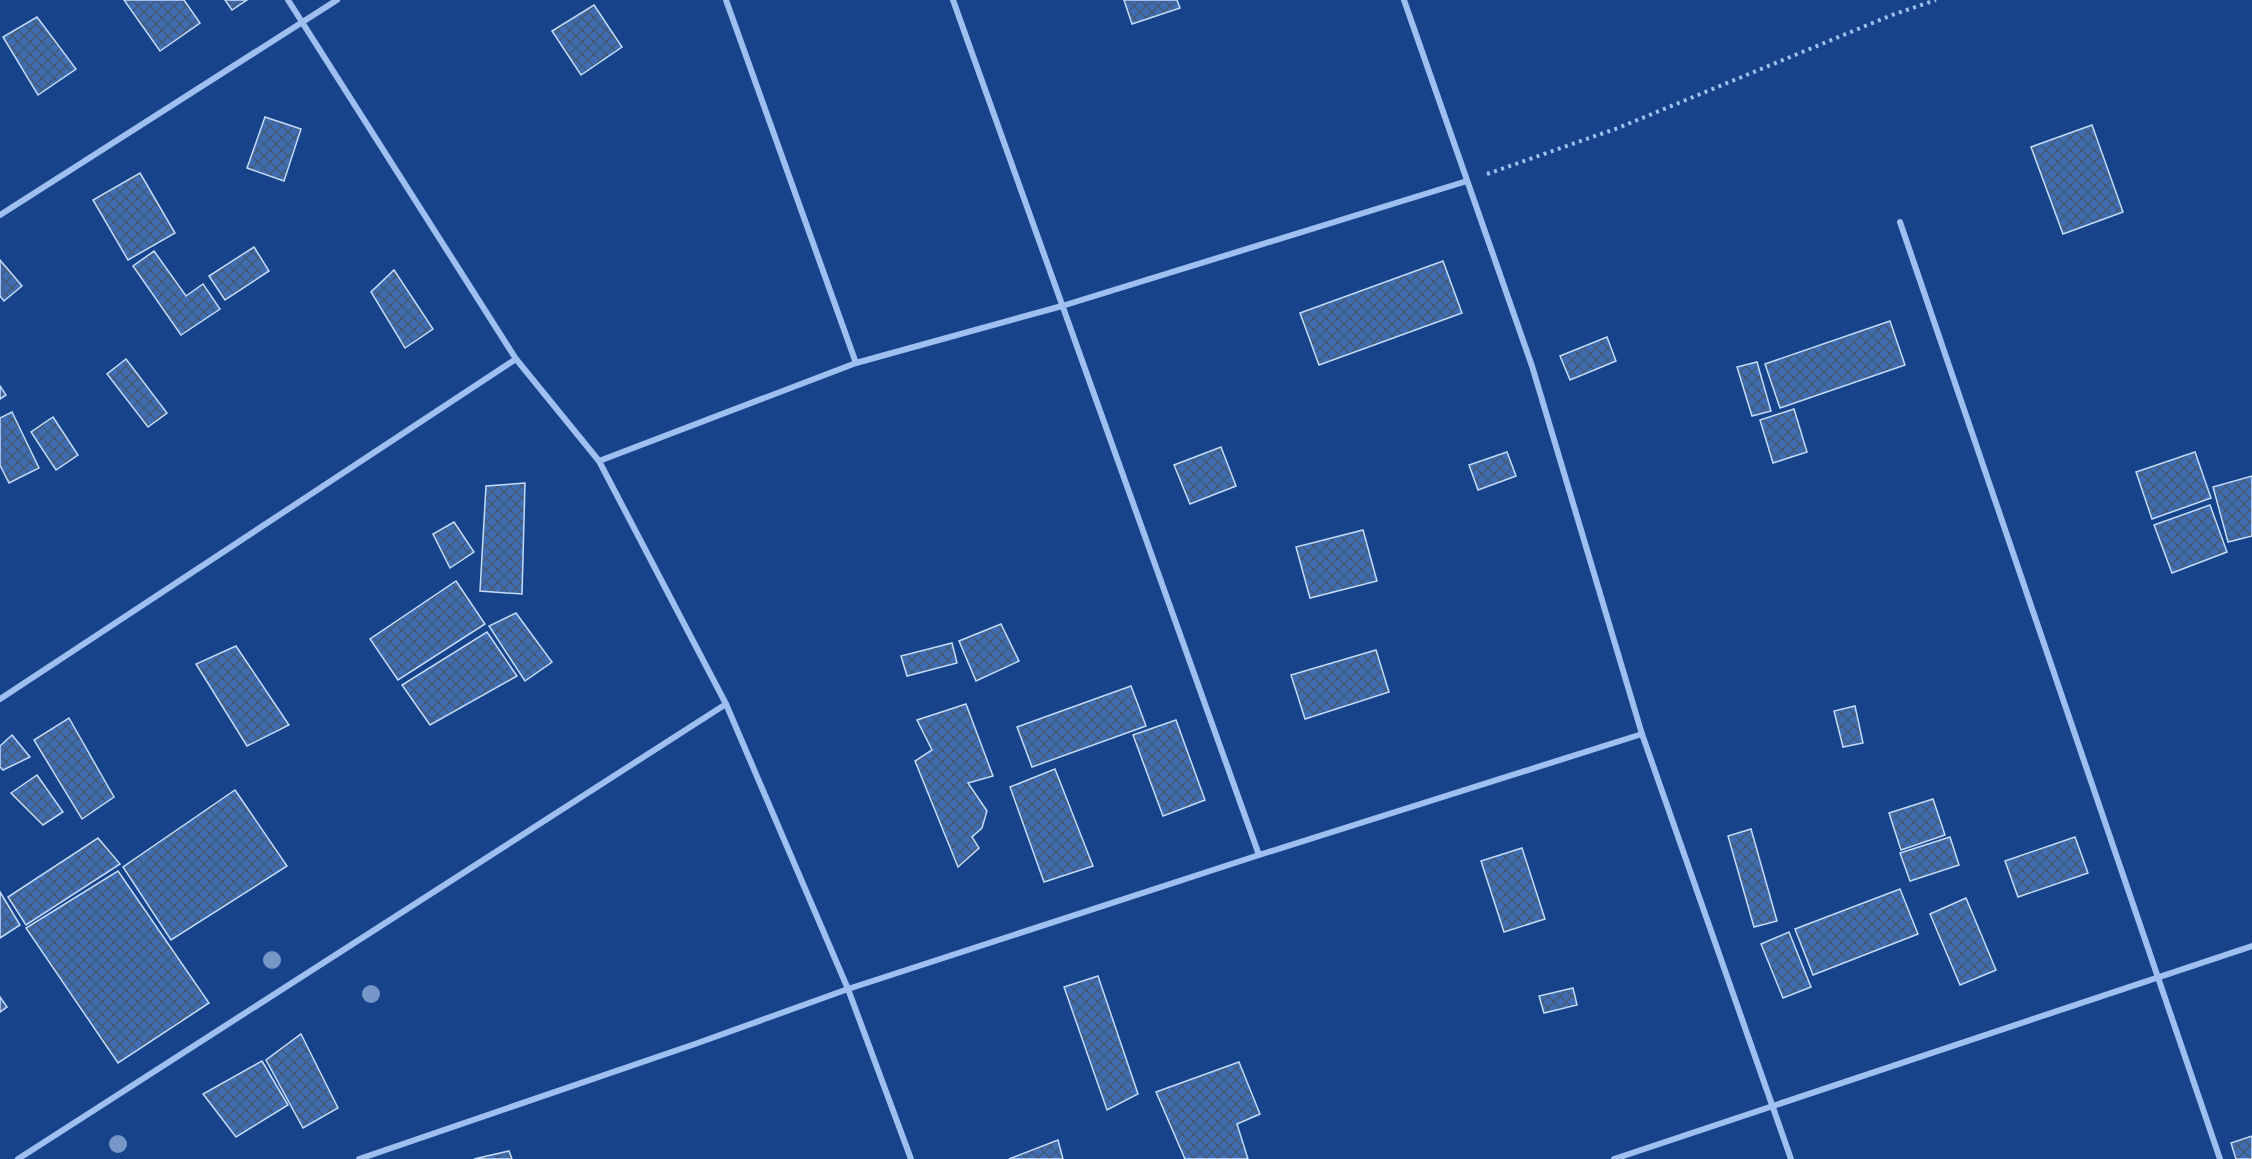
<svg xmlns="http://www.w3.org/2000/svg" width="2252" height="1159" font-family="'Work Sans',sans-serif">
<style>
.building{fill:url(#building-cross-hatch);stroke:#c4dbfb;stroke-width:1.5}
.lines{fill:none;stroke-linecap:round;stroke-linejoin:round}
.path{stroke:#9ebfef;stroke-width:4;stroke-dasharray:3 4.5;stroke-linecap:butt}
.minor{stroke:#9ebfef;stroke-width:6}
.tree{fill:#7697c8}
</style>
<defs>
<pattern id="building-cross-hatch" width="8" height="8" patternUnits="userSpaceOnUse" patternTransform="scale(1.5)"><rect width="8" height="8" fill="#3e6db3"/><path d="M0 0l8 8M0 8l8-8" fill="none" stroke="#465975"/></pattern>
</defs>
<rect width="100%" height="100%" fill="#16438a"/>
<g class="building">
<path d="M 124,0 L 184,0 L 200,23 L 160,51 Z"/>
<path d="M 225,0 L 247,0 L 232,10 Z"/>
<path d="M 1124,0 L 1177,0 L 1180,8 L 1132,24 Z"/>
<path d="M 594,5 L 622,47 L 581,75 L 552,31 Z"/>
<path d="M 37,17 L 76,69 L 38,95 L 3,37 Z"/>
<path d="M 265,117 L 301,129 L 284,181 L 247,168 Z"/>
<path d="M 2092,125 L 2123,212 L 2063,234 L 2031,147 Z"/>
<path d="M 140,173 L 175,233 L 128,260 L 93,200 Z"/>
<path d="M 254,247 L 269,271 L 225,300 L 209,276 Z"/>
<path d="M 154,251 L 186,296 L 203,284 L 220,309 L 181,335 L 133,266 Z"/>
<path d="M 0,260 L 22,286 L 4,301 L 0,296 Z"/>
<path d="M 1443,261 L 1462,313 L 1319,365 L 1300,313 Z"/>
<path d="M 394,270 L 433,329 L 405,348 L 371,292 Z"/>
<path d="M 1890,321 L 1905,365 L 1780,408 L 1765,364 Z"/>
<path d="M 1607,337 L 1616,361 L 1570,380 L 1560,356 Z"/>
<path d="M 126,359 L 167,413 L 148,427 L 107,374 Z"/>
<path d="M 1757,362 L 1771,411 L 1752,416 L 1737,367 Z"/>
<path d="M 0,386 L 6,395 L 0,399 Z"/>
<path d="M 1794,409 L 1807,452 L 1773,463 L 1760,420 Z"/>
<path d="M 12,412 L 39,468 L 9,483 L 0,465 L 0,418 Z"/>
<path d="M 53,417 L 78,455 L 56,470 L 31,432 Z"/>
<path d="M 1221,447 L 1236,486 L 1190,504 L 1174,465 Z"/>
<path d="M 1507,452 L 1516,476 L 1478,490 L 1469,465 Z"/>
<path d="M 2195,452 L 2211,498 L 2152,519 L 2136,472 Z"/>
<path d="M 2252,476 L 2252,536 L 2228,542 L 2213,487 Z"/>
<path d="M 525,483 L 522,594 L 480,591 L 486,486 Z"/>
<path d="M 2210,505 L 2227,552 L 2172,573 L 2154,525 Z"/>
<path d="M 454,522 L 474,552 L 450,568 L 433,534 Z"/>
<path d="M 1363,530 L 1377,581 L 1310,598 L 1296,547 Z"/>
<path d="M 456,581 L 485,624 L 398,680 L 370,639 Z"/>
<path d="M 516,613 L 552,662 L 525,681 L 489,626 Z"/>
<path d="M 1001,624 L 1019,661 L 976,681 L 959,641 Z"/>
<path d="M 487,632 L 517,676 L 430,725 L 402,685 Z"/>
<path d="M 952,643 L 957,663 L 907,676 L 901,656 Z"/>
<path d="M 236,646 L 289,725 L 247,746 L 196,664 Z"/>
<path d="M 1376,650 L 1389,692 L 1305,719 L 1291,675 Z"/>
<path d="M 1131,686 L 1146,726 L 1032,767 L 1017,727 Z"/>
<path d="M 966,704 L 993,776 L 968,783 L 987,811 L 982,828 L 972,837 L 979,848 L 958,867 L 915,761 L 932,750 L 917,720 Z"/>
<path d="M 1855,706 L 1863,743 L 1843,747 L 1834,711 Z"/>
<path d="M 69,718 L 114,797 L 82,819 L 34,740 Z"/>
<path d="M 1176,720 L 1205,800 L 1163,816 L 1133,735 Z"/>
<path d="M 12,735 L 30,757 L 3,770 L 0,767 L 0,746 Z"/>
<path d="M 1055,769 L 1093,866 L 1044,882 L 1010,787 Z"/>
<path d="M 37,775 L 63,812 L 43,825 L 11,793 Z"/>
<path d="M 235,790 L 287,866 L 171,940 L 123,867 Z"/>
<path d="M 1933,799 L 1945,835 L 1901,850 L 1889,813 Z"/>
<path d="M 1751,829 L 1777,921 L 1754,927 L 1728,836 Z"/>
<path d="M 1950,837 L 1959,865 L 1910,881 L 1900,853 Z"/>
<path d="M 2075,837 L 2088,873 L 2018,897 L 2005,861 Z"/>
<path d="M 98,838 L 120,864 L 26,925 L 8,897 Z"/>
<path d="M 1522,848 L 1545,919 L 1504,932 L 1481,861 Z"/>
<path d="M 118,871 L 209,1003 L 118,1063 L 26,928 Z"/>
<path d="M 1900,889 L 1918,934 L 1813,975 L 1795,929 Z"/>
<path d="M 0,892 L 20,925 L 0,938 Z"/>
<path d="M 1966,898 L 1996,970 L 1960,985 L 1930,914 Z"/>
<path d="M 1789,932 L 1811,987 L 1783,998 L 1761,944 Z"/>
<path d="M 1098,976 L 1138,1094 L 1107,1110 L 1064,987 Z"/>
<path d="M 1573,988 L 1577,1005 L 1544,1013 L 1539,996 Z"/>
<path d="M 0,997 L 7,1007 L 0,1012 Z"/>
<path d="M 301,1034 L 338,1108 L 303,1128 L 266,1060 Z"/>
<path d="M 262,1061 L 288,1105 L 236,1137 L 203,1094 Z"/>
<path d="M 1239,1062 L 1260,1114 L 1237,1124 L 1248,1159 L 1185,1159 L 1156,1092 Z"/>
<path d="M 2252,1136 L 2252,1159 L 2236,1159 L 2231,1143 Z"/>
<path d="M 1058,1140 L 1063,1159 L 1009,1159 Z"/>
<path d="M 509,1151 L 512,1159 L 474,1159 Z"/>
</g>
<g class="lines">
<path class="path" d="M 1487,174 L 1618,128 L 1892,15 L 1936,0"/>
<g class="minor">
<path d="M 288,0 L 516,359 L 599,461 L 726,704 L 848,989 L 911,1159"/>
<path d="M 726,0 L 856,363"/>
<path d="M 953,0 L 1259,855"/>
<path d="M 1404,0 L 1532,366 L 1642,734 L 1791,1159"/>
<path d="M 0,215 L 337,0"/>
<path d="M 1900,222 L 2220,1159"/>
<path d="M 599,461 L 856,363 L 1062,306 L 1467,181"/>
<path d="M 0,699 L 516,359"/>
<path d="M 18,1159 L 726,704"/>
<path d="M 359,1159 L 695,1044 L 848,989 L 1259,855 L 1642,734"/>
<path d="M 1614,1159 L 2252,946"/>
</g>
</g>
<g class="tree">
<circle cx="272" cy="960" r="9"/>
<circle cx="371" cy="994" r="9"/>
<circle cx="118" cy="1144" r="9"/>
</g>
</svg>
